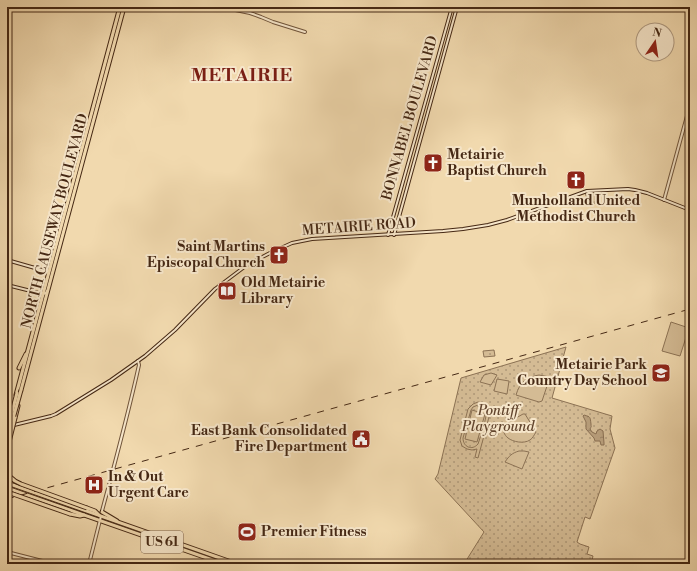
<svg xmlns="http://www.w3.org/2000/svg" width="697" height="571" font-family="'Libre Bodoni',serif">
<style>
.grass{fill:url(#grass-dots);stroke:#8c7254}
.pitch{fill:#d4bb94;stroke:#8c7254;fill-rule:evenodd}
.water{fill:url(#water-ripples);stroke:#896e51}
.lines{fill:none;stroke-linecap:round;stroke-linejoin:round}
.tertiary-casing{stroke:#70543a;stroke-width:4}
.secondary-casing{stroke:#452814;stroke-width:4}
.trunk-casing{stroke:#452814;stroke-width:5}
.tertiary{stroke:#f6e6ca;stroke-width:2}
.secondary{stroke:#f6e6ca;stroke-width:2}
.trunk{stroke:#f1d9ae;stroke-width:3}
.rail{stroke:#452814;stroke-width:1;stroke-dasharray:7 7;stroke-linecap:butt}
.trunk-bridge-casing{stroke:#452814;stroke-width:5;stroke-linecap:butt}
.trunk-bridge{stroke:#f1d9ae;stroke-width:3}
.labels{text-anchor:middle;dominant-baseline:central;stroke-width:4;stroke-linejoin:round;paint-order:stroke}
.shield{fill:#f6e6ca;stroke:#7a614b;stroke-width:1}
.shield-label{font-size:13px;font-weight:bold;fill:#452814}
.street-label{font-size:14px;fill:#452814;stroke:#f6e6ca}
.poi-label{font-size:14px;font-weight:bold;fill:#452814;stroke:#f6e6ca;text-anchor:start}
.park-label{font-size:14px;font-style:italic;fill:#62452e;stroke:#f6e6ca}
.district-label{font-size:18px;font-weight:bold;letter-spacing:1px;fill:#7a1f14;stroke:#f6e6ca}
</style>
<defs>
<pattern id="grass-dots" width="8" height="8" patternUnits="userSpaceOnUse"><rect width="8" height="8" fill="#d4bb94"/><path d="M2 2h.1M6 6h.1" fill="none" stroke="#ae9878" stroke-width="1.8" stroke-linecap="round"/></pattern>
<pattern id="water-ripples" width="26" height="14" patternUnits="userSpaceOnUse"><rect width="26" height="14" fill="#b79d7a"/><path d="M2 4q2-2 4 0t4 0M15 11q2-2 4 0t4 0" fill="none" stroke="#978063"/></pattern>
</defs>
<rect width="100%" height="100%" fill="#f1d9ae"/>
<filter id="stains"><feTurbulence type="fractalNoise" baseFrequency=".005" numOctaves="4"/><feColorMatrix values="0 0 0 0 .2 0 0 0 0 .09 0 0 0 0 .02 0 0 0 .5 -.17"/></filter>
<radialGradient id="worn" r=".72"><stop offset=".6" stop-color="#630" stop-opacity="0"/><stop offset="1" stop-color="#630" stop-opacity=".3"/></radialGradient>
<g class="grass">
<path d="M 602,190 C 598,199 599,203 589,206 L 585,192 Z"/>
<path d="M 566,347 L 552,398 L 612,416 L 610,429 L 615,448 L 590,519 L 585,517 L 577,542 L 580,544 L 589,547 L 587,554 L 593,556 L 591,564 L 464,564 L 484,532 L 435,479 L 438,474 L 461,378 Z"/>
<path d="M 494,350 L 495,356 L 484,357 L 483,351 Z"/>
</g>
<g class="pitch">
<path d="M 671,322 L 689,328 L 680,356 L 662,351 Z"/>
<path d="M 491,373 L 497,375 L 491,385 L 480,382 L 484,375 Z"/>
<path d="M 539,375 L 550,377 L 542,401 L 539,402 L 516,395 C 520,382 526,377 539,375 Z"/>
<path d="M 497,379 L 509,381 L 507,394 L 494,391 Z"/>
<path d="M 478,402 C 486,403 490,409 489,417 L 478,458 L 475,457 L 477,449 L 472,450 L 467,449 L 462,446 L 460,440 L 468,409 L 473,404 ZM 478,405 C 482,406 485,407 486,410 C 488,415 480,438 478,444 C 472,451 463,447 463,438 L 471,410 L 473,407 Z"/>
<path d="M 472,410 L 485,414 L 477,442 L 465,439 Z"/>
<path d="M 523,414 L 525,414 L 536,432 C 534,435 533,438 530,440 C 524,444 513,442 508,438 C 504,435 503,430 502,426 Z"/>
<path d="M 519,451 L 524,451 L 529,452 L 522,469 L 505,462 C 509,456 512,453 519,451 Z"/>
</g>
<path class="water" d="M 584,415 C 591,417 590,417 591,424 C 591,428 592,425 590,429 L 592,432 L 596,434 L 597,431 L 600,429 L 603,431 L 604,443 L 604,445 L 601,445 L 600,441 L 595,441 L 594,438 L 586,429 L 586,422 L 583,416 Z"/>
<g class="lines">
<g class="tertiary-casing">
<g id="tertiary">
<path d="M 221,7 L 250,13 L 261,17 L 273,22 L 305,32"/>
<path d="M 7,14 L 9,7"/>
<path d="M 664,200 L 690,105"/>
<path d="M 102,511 C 115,463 128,415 139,365 L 138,361"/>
<path d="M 7,552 L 54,564"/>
<path d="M 89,564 L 101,516"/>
</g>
</g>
<g class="secondary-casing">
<g id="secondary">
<path d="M 388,235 L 452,7"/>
<path d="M 394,235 L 457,7"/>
<path d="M 7,260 L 49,272"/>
<path d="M 7,285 L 43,294 L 46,293 L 47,291"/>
<path d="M 14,425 L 51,416 L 56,414 L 111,380 L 145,356 L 175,330 L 215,289 L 247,265 L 270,253 L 292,243 L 312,239 L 443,231 L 463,229 L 488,225 L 507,220 L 587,191 L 628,189 L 635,190 L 647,193 L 690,210"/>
</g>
</g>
<g class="trunk-casing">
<g id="trunk">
<path d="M 19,368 L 26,354"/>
<path d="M 21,390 L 124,7"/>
<path d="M 16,395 L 120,7"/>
<path d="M 15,418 L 18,406"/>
<path d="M 7,421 L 12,408"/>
<path d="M 7,483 L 237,564"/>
<path d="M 7,488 L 224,564"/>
<path d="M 87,508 L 95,511 L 99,515"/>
<path d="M 102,512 L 117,521"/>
<path d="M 70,514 L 80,516 L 84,515"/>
</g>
</g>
<use href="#tertiary" class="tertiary"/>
<use href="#secondary" class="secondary"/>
<use href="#trunk" class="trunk"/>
<path class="rail" d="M 7,499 L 690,309"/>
<g class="trunk-bridge-casing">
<g id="trunk-bridge">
<path d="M 7,431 L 17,393"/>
<path d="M 7,440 L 21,390"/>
<path d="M 7,450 L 15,418"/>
<path d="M 7,473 C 10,479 10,484 7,489"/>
<path d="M 9,476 L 15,481 L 21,484 L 87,508"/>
<path d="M 7,493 L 13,494 L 70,514"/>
</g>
</g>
<use href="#trunk-bridge" class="trunk-bridge"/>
</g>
<defs>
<g id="church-square" transform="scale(1)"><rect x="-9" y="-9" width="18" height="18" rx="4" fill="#8f2418" stroke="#f6e6ca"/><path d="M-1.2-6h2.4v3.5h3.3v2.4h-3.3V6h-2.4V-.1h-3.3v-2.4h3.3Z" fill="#fff"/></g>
<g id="library-square" transform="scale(1)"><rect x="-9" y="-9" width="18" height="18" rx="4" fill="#8f2418" stroke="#f6e6ca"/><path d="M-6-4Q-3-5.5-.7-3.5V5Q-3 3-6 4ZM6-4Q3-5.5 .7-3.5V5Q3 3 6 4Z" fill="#fff"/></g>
<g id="school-square" transform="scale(1)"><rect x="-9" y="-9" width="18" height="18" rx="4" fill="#8f2418" stroke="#f6e6ca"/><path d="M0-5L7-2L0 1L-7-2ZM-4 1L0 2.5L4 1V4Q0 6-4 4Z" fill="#fff"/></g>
<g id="civic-square" transform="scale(1)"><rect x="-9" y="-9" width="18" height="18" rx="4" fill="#8f2418" stroke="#f6e6ca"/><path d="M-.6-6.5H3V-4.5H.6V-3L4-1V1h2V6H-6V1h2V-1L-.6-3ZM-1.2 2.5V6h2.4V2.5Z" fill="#fff"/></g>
<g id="hospital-square" transform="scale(1)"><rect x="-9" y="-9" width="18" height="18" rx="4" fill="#8f2418" stroke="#f6e6ca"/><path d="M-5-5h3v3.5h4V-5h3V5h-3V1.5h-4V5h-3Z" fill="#fff"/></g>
<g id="stadium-square" transform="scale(1)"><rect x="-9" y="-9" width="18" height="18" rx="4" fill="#8f2418" stroke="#f6e6ca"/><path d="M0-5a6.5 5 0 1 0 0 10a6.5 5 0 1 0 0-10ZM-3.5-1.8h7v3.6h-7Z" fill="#fff"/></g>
</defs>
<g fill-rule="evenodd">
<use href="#church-square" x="433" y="163"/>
<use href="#church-square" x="576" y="180"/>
<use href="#church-square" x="279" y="255"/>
<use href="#library-square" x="227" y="291"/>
<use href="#school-square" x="661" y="373"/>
<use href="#civic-square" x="361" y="439"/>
<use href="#hospital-square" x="94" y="485"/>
<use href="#stadium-square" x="247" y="532"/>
</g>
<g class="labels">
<rect class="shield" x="141" y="531" width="42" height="22" rx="3"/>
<g class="shield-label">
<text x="162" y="542">US 61</text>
</g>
<g class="street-label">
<text transform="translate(410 118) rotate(-74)">BONNABEL BOULEVARD</text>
<text transform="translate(55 221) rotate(-75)">NORTH CAUSEWAY BOULEVARD</text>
<text transform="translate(359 227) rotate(-4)">METAIRIE ROAD</text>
</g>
<g class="poi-label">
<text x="447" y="155">Metairie<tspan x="447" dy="16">Baptist Church</tspan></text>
<text x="576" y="201" text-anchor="middle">Munholland United<tspan x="576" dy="16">Methodist Church</tspan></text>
<text x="265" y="247" text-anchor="end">Saint Martins<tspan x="265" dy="16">Episcopal Church</tspan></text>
<text x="241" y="283">Old Metairie<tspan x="241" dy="16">Library</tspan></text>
<text x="647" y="365" text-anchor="end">Metairie Park<tspan x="647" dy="16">Country Day School</tspan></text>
<text x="347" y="431" text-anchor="end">East Bank Consolidated<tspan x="347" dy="16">Fire Department</tspan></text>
<text x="108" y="477">In &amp; Out<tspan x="108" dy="16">Urgent Care</tspan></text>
<text x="261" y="532">Premier Fitness</text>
</g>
<g class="park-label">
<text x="498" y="411">Pontiff<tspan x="498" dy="16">Playground</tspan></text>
</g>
<g class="district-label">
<text x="242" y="75">METAIRIE</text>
</g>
</g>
<rect width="697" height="571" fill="none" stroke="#f1d9ae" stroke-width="24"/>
<rect x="8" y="8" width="681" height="555" fill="none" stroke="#452814" stroke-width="2"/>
<rect x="12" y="12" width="673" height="547" fill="none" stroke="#452814"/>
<g transform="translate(655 42) rotate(13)"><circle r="19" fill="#f6e6ca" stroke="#af9a81"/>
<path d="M0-3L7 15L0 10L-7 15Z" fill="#8f2418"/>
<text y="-6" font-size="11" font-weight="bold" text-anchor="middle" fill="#452814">N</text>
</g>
<rect width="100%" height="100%" filter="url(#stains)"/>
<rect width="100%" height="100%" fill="url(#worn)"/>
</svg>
